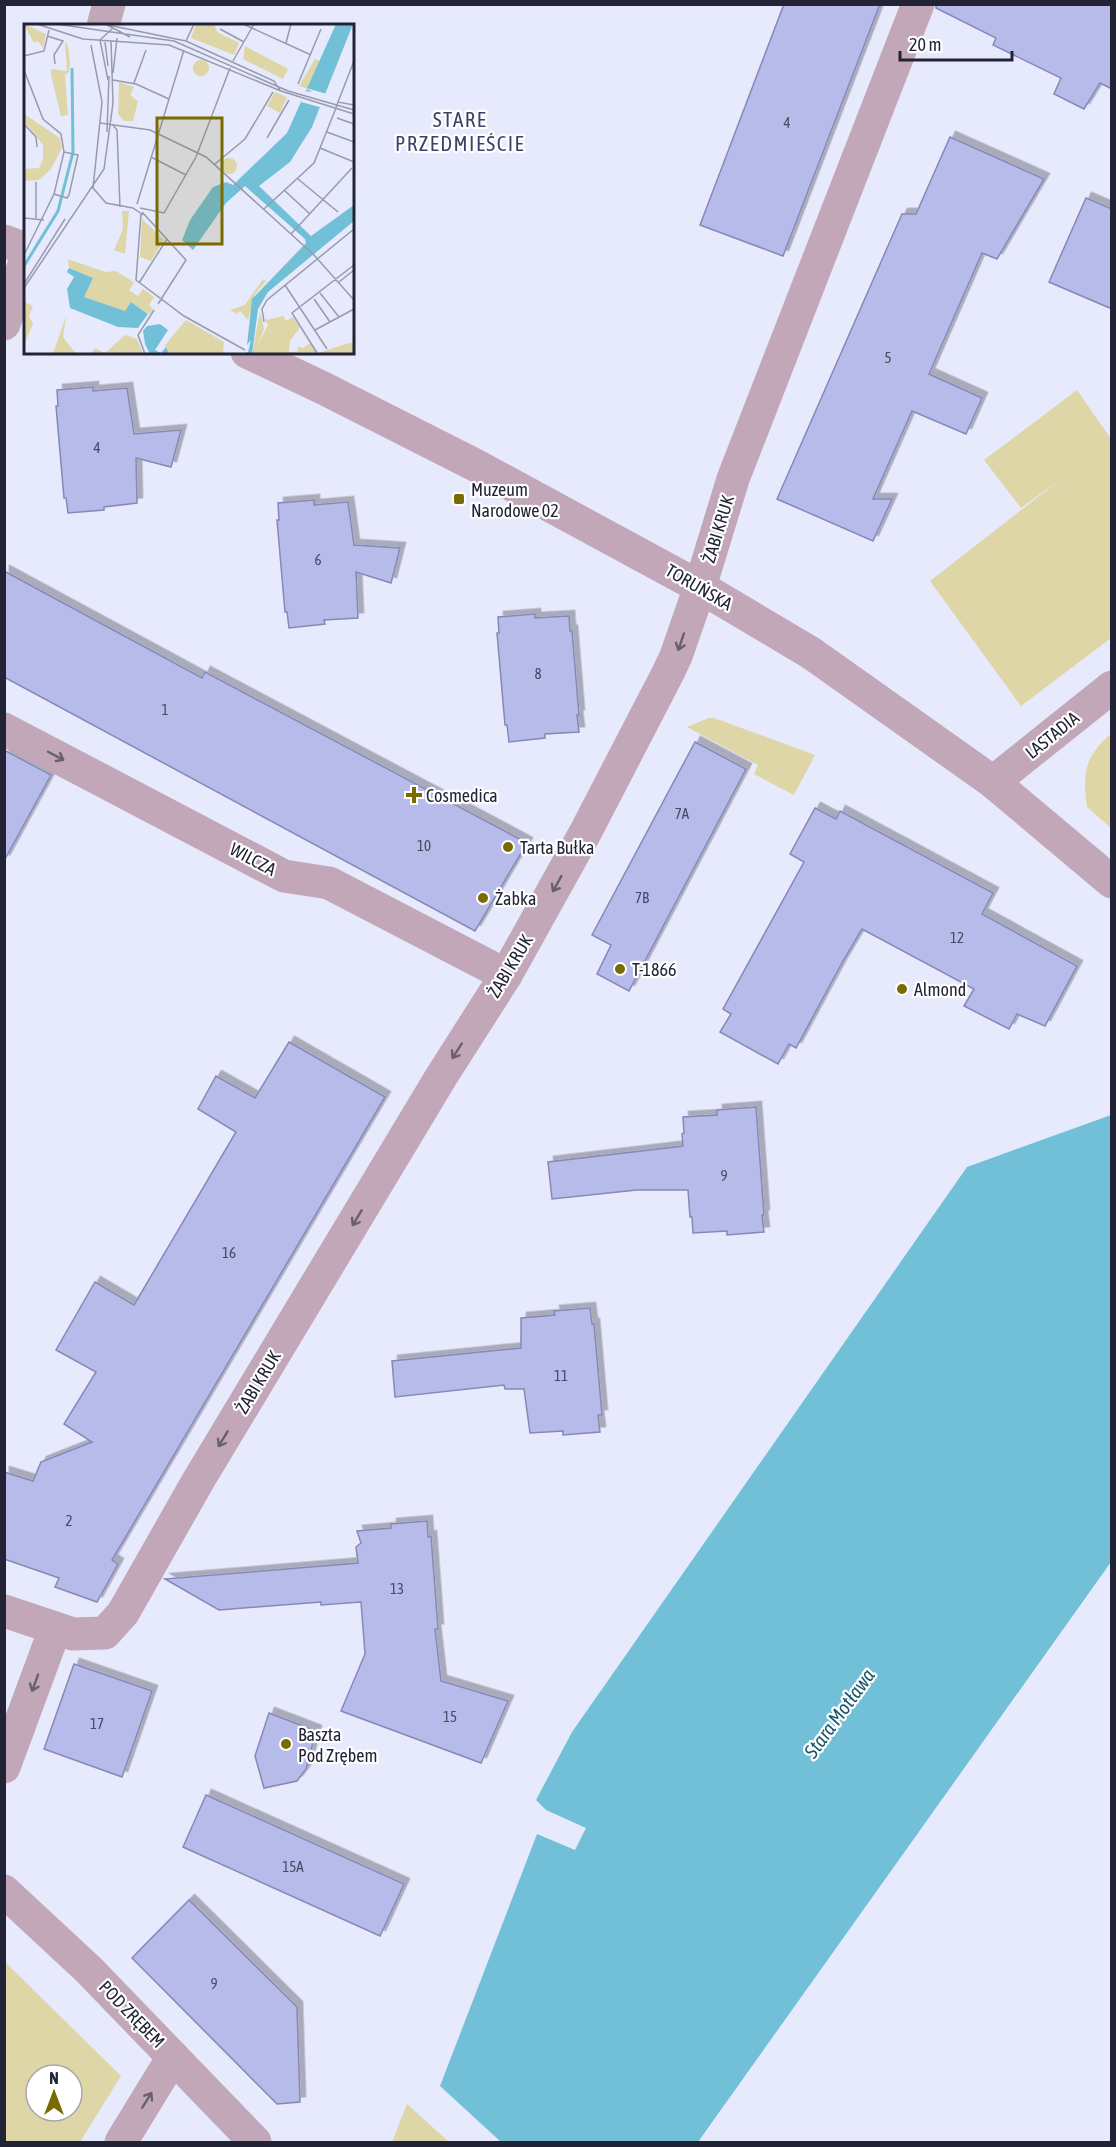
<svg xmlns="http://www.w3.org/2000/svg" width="1116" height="2147" font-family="'Asap Condensed',sans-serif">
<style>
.green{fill:#ded6a6;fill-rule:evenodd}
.water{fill:#72c0d8}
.building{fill:#b6bbea;stroke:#8589b6;stroke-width:1.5;filter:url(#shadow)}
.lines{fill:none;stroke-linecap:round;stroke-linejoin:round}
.minor{stroke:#c1a7b7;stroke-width:33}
.tertiary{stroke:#c1a7b7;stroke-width:33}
.oneway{stroke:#6a5f70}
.poi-dot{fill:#796b03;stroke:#fff;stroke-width:2}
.labels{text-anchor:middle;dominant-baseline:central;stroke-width:4.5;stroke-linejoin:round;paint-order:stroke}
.number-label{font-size:15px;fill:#474a63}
.poi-label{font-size:18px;fill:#222436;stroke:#fff;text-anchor:start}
.street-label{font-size:18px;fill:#222436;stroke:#fff}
.water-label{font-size:20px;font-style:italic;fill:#185869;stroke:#fff}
.quarter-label{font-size:21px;letter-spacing:1.5px;fill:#3e4068;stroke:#fff}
.inset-river{fill:none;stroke:#72c0d8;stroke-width:3}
.inset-road{fill:none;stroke:#989aad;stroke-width:1.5}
.view{fill:#796b03;fill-opacity:0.15;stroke:#796b03;stroke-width:3}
.inset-edge{fill:none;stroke:#222436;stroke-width:3}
</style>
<defs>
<filter id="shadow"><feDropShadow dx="5.5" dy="-5.5" stdDeviation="0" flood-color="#0004"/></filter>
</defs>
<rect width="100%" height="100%" fill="#e7e9fd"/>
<g class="green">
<path d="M 1077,390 L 1111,439 L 1111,638 L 1021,706 L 930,581 L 1061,479 L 1021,508 L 984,460 Z"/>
<path d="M 709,718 L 714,718 L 815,755 L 794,795 L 754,774 L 758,765 L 687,727 Z"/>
<path d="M 1111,734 L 1111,828 L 1087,807 C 1082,775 1085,755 1111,734 Z"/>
<path d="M 4,1961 L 121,2076 L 80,2142 L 5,2142 ZM 36,2075 L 72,2075 L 72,2111 L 36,2111 Z"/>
<path d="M 407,2104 L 449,2142 L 392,2142 Z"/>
</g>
<path class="water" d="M 1111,1115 L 1111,1562 L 698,2142 L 501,2142 L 440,2086 L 537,1834 L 575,1850 L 586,1828 L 546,1810 L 536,1800 L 572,1732 L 967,1167 Z"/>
<g class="building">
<path d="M 784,4 L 880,4 L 783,256 L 700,225 Z"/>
<path d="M 936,4 L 1112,4 L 1112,89 L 1100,83 L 1084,109 L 1054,94 L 1061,78 L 993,45 L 996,38 L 936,8 Z"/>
<path d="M 950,137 L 1044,179 L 997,259 L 982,253 L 929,374 L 982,398 L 966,434 L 912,411 L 873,499 L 892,499 L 873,541 L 777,499 L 902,214 L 916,214 Z"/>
<path d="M 1086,198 L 1112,209 L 1112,309 L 1049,282 Z"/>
<path d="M 93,387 L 93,391 L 127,388 L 134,434 L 181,430 L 171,467 L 136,458 L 137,503 L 104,507 L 104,510 L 68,513 L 66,498 L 64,498 L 56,406 L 58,406 L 57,390 Z"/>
<path d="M 314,500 L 314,505 L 348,502 L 354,545 L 400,548 L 391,583 L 356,572 L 358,618 L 324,620 L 325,624 L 289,628 L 287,612 L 285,612 L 277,520 L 279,520 L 278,503 Z"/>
<path d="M 4,571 L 202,678 L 205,672 L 527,843 L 475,931 L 4,677 Z"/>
<path d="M 535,614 L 535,618 L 569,616 L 570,631 L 572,631 L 579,715 L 577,715 L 579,732 L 545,734 L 545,738 L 509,742 L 507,725 L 505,725 L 497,633 L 499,633 L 498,617 Z"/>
<path d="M 695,742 L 746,769 L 629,991 L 597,974 L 611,945 L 592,935 Z"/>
<path d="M 4,750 L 51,775 L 4,861 Z"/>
<path d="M 815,808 L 836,819 L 840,811 L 993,893 L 982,914 L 1077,966 L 1045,1026 L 1017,1014 L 1009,1029 L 964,1006 L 974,989 L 862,929 L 843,961 L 796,1048 L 789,1044 L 778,1064 L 720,1032 L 731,1014 L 723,1009 L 804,862 L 790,854 Z"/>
<path d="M 289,1042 L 385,1097 L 112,1560 L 118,1564 L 97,1602 L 55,1587 L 59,1578 L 4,1559 L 4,1472 L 33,1481 L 41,1462 L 92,1442 L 64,1424 L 96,1372 L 56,1350 L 95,1282 L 134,1305 L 236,1132 L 198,1109 L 216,1076 L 255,1098 Z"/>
<path d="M 756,1107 L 764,1215 L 762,1215 L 764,1232 L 727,1235 L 727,1231 L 693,1233 L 692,1217 L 690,1217 L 688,1190 L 637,1190 L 552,1199 L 548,1162 L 683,1146 L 682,1134 L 684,1133 L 683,1117 L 717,1115 L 717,1110 Z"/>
<path d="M 590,1308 L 592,1324 L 594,1324 L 602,1415 L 598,1415 L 600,1432 L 563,1435 L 563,1431 L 530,1433 L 524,1389 L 505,1389 L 504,1385 L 395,1397 L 392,1361 L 521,1348 L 521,1318 L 555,1315 L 554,1311 Z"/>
<path d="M 427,1521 L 428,1537 L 431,1536 L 438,1629 L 435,1629 L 441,1681 L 508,1701 L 481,1763 L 341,1711 L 365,1654 L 361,1602 L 321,1605 L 321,1602 L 219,1610 L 165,1579 L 358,1563 L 356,1547 L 361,1543 L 357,1531 L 391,1528 L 391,1524 Z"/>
<path d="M 74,1664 L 152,1691 L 122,1777 L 44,1749 Z"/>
<path d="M 269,1713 L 316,1731 L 306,1769 L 297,1781 L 264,1788 L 255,1756 Z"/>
<path d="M 206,1795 L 404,1884 L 380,1936 L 183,1847 Z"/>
<path d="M 189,1900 L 297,2007 L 300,2102 L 277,2104 L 132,1958 Z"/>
</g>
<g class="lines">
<g class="minor">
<path d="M 103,26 L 109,4"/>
<path d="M 4,324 L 26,259"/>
<path d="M 4,729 L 284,876 L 329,883 L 506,975"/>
<path d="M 993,782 L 1112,687"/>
<path d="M 4,1611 L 73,1634 L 105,1633 L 123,1613 L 198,1481 L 441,1077 L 506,975 L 585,833 L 668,673 L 676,656 L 700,587 L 733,479 L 918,4"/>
<path d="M 4,1767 L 55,1629"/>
<path d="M 121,2142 L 173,2057"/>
</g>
<g class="tertiary">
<path d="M 4,241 L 26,249"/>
<path d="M 247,352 L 323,388 L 475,465 L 700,587 L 811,653 L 993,782 L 1112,882"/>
<path d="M 4,1891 L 89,1970 L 255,2142"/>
</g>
</g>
<defs><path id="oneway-shaft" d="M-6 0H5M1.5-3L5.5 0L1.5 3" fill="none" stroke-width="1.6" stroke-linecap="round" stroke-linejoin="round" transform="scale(1.5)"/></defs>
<g class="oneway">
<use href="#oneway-shaft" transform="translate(681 642) rotate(109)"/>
<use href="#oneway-shaft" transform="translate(56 756) rotate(28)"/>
<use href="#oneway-shaft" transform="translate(557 884) rotate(119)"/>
<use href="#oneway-shaft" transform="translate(457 1051) rotate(123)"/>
<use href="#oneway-shaft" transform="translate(357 1218) rotate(121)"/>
<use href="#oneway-shaft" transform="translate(223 1439) rotate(121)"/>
<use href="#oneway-shaft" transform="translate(35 1683) rotate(110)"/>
<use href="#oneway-shaft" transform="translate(147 2100) rotate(-58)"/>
</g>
<g class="poi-dot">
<rect x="453" y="493" width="12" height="12" rx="3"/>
<path d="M411 786h6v6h6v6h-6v6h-6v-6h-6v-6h6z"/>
<circle cx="508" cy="847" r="6"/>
<circle cx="483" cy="898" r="6"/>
<circle cx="620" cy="969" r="6"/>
<circle cx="902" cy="989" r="6"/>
<circle cx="286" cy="1744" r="6"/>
</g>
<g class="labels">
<g class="number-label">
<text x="787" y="122">4</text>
<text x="888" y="357">5</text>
<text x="97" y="447">4</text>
<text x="318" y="559">6</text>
<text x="538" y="673">8</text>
<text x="165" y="709">1</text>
<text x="682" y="813">7A</text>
<text x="424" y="845">10</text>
<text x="642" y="897">7B</text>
<text x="957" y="937">12</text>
<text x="724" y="1175">9</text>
<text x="229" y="1252">16</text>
<text x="561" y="1375">11</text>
<text x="69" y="1520">2</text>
<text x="397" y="1588">13</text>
<text x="450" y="1716">15</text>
<text x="97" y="1723">17</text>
<text x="293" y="1866">15A</text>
<text x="214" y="1983">9</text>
</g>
<g class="poi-label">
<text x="471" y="489">Muzeum<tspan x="471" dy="21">Narodowe 02</tspan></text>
<text x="426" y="795">Cosmedica</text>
<text x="520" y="847">Tarta Bułka</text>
<text x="495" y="898">Żabka</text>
<text x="632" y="969">T-1866</text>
<text x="914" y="989">Almond</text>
<text x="298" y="1734">Baszta<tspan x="298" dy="21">Pod Zrębem</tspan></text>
</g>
<g class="street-label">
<text transform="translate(718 529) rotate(-73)">ŻABI KRUK</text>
<text transform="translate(699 587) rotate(30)">TORUŃSKA</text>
<text transform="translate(1052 735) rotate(-39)">LASTADIA</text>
<text transform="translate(253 859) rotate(28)">WILCZA</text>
<text transform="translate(510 966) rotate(-59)">ŻABI KRUK</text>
<text transform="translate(258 1382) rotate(-59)">ŻABI KRUK</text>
<text transform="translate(132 2014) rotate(46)">POD ZRĘBEM</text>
</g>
<g class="water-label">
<text transform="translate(839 1713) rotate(-54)">Stara Motława</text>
</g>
<g class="quarter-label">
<text x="460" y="119">STARE<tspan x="460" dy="24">PRZEDMIEŚCIE</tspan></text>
</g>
</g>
<g transform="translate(24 24)">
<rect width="330" height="330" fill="#e7e9fd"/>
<path d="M 0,0 L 22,10 L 19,24 L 14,17 L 10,19 ZM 172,0 L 190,0 L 193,8 L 215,19 L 210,31 L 167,14 ZM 41,18 L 43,20 L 44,23 L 46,38 L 45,48 L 41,51 L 44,91 L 37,92 L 27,51 L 27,45 L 43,47 ZM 221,22 L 264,45 L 259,55 L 219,35 ZM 291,35 L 298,38 L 285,65 L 275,62 ZM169 44a8 8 0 1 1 16 0a8 8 0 1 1-16 0ZM 95,58 L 110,63 L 106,71 L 114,77 L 109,97 L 100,97 L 94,90 ZM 251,68 L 263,73 L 256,89 L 243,82 ZM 0,90 L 36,114 L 38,124 L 27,145 L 15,156 L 0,157 L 0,145 L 15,144 L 19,135 L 19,121 L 0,97 ZM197 142a8 8 0 1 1 16 0a8 8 0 1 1-16 0ZM 98,187 L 105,187 L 101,230 L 90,226 L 99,205 ZM 118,195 L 140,216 L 127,237 L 116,233 ZM 44,235 L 81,248 L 92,247 L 105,255 L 110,259 L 105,266 L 114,272 L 119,265 L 130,273 L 125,281 L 129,285 L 125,290 L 107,278 L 101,288 L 60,273 L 68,254 L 45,244 ZM 239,255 L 242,257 L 231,270 L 224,296 L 216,287 L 213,290 L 206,286 L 221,281 ZM 0,278 L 9,282 L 5,292 L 9,300 L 0,321 ZM 241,287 L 242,296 L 259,292 L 262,297 L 269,293 L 276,303 L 266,317 L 265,328 L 273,328 L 274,322 L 279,324 L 286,319 L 292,328 L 228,330 L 236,288 L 240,305 L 233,323 L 244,301 L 241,296 ZM 42,292 L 39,313 L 52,330 L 29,330 ZM 162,296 L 200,318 L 199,330 L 145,330 L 141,321 ZM 101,311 L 113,315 L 119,330 L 67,330 L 71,324 L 81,329 ZM 330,318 L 330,330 L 292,330 L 315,322 Z" fill="#ded6a6"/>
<path d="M 312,0 L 329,0 L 288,103 L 266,138 L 235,162 L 287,212 L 330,181 L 330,197 L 244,268 L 234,285 L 228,330 L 219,330 L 224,328 L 227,316 L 223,321 L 228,275 L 282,219 L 281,215 L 221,162 L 202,179 L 169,226 L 158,216 L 166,196 L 189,163 L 202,158 L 209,161 L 263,109 ZM 45,244 L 69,254 L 60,273 L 101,287 L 107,278 L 124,290 L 114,304 L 94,303 L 46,284 L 43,265 L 50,253 L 43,248 ZM 136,300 L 144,306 L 131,326 L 137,329 L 142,323 L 145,330 L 126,330 L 121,320 L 119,307 L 123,302 Z" fill="#72c0d8"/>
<path d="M 282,64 L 303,70 L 299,84 L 277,78 L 281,67 L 288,68 Z" fill="#e7e9fd"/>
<path class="inset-river" d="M 0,242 L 34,187 L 49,128 L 48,44"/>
<path class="inset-road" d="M 13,0 L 59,15 L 145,21 L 257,67 L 330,90M 32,0 L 150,17 L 264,67 L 330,86M 79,0 L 162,17 L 250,57 L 256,66M 219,0 L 287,31M 83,1 L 106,13M 196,5 L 220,18M 23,12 L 39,17 L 30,31 L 31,40M 162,17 L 170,0M 81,18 L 84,42M 262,19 L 267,0M 67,21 L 78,78 L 69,164 L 82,179 L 109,184 L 119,191M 0,32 L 20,27 L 25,6M 209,37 L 230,0M 0,46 L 19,95 L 37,110 L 40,128 L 30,170 L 0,231M 89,49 L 93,14M 84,56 L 76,16 L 89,4M 89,56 L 112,60 L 145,75M 110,59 L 122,26M 274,60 L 297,5M 314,78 L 330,37M 312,84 L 314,78 L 330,81M 313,94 L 330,100M 76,99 L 126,106 L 182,133 L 290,231 L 330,276M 0,100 L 12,113 L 13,123M 88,100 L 93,106 L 96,183M 83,108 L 85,52M 303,108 L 330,118M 243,114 L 265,76M 296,124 L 330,138M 127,133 L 162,151M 191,140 L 221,115 L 249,68M 274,155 L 314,188M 260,166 L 286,190M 30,170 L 43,174 L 45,171 L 54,131 L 40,128M 113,180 L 160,26M 116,184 L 140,189 L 172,133 L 206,44M 240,185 L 290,139 L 312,84M 118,188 L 162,236 L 134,280M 117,190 L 112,256 L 160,292 L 221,326M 1,194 L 20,196M 12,194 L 12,158M 267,210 L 328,144M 315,258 L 330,246M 115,259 L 143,215M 0,260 L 41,195M 261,261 L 303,325M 0,264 L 80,145 L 89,79 L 87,17M 296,269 L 315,293M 290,275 L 306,298M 240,298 L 238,285 L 243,276 L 330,205M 291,306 L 330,285M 293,329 L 268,289 L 330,241M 121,330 L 114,311 L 130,286"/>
<path class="view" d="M 133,94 L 198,94 L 198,220 L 133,220 Z"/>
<rect width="330" height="330" class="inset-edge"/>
</g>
<rect width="1116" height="2147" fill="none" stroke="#222436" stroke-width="12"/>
<g transform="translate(54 2093)"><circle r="28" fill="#ffffff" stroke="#a7a7af" stroke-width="1.5"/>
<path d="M0-4.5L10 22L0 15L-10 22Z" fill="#796b03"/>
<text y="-9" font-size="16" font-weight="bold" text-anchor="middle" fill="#222436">N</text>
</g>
<path d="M900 51v9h112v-9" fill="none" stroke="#222436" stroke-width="3"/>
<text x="909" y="51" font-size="18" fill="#222436" stroke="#ffffff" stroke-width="4.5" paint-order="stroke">20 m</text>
</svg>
